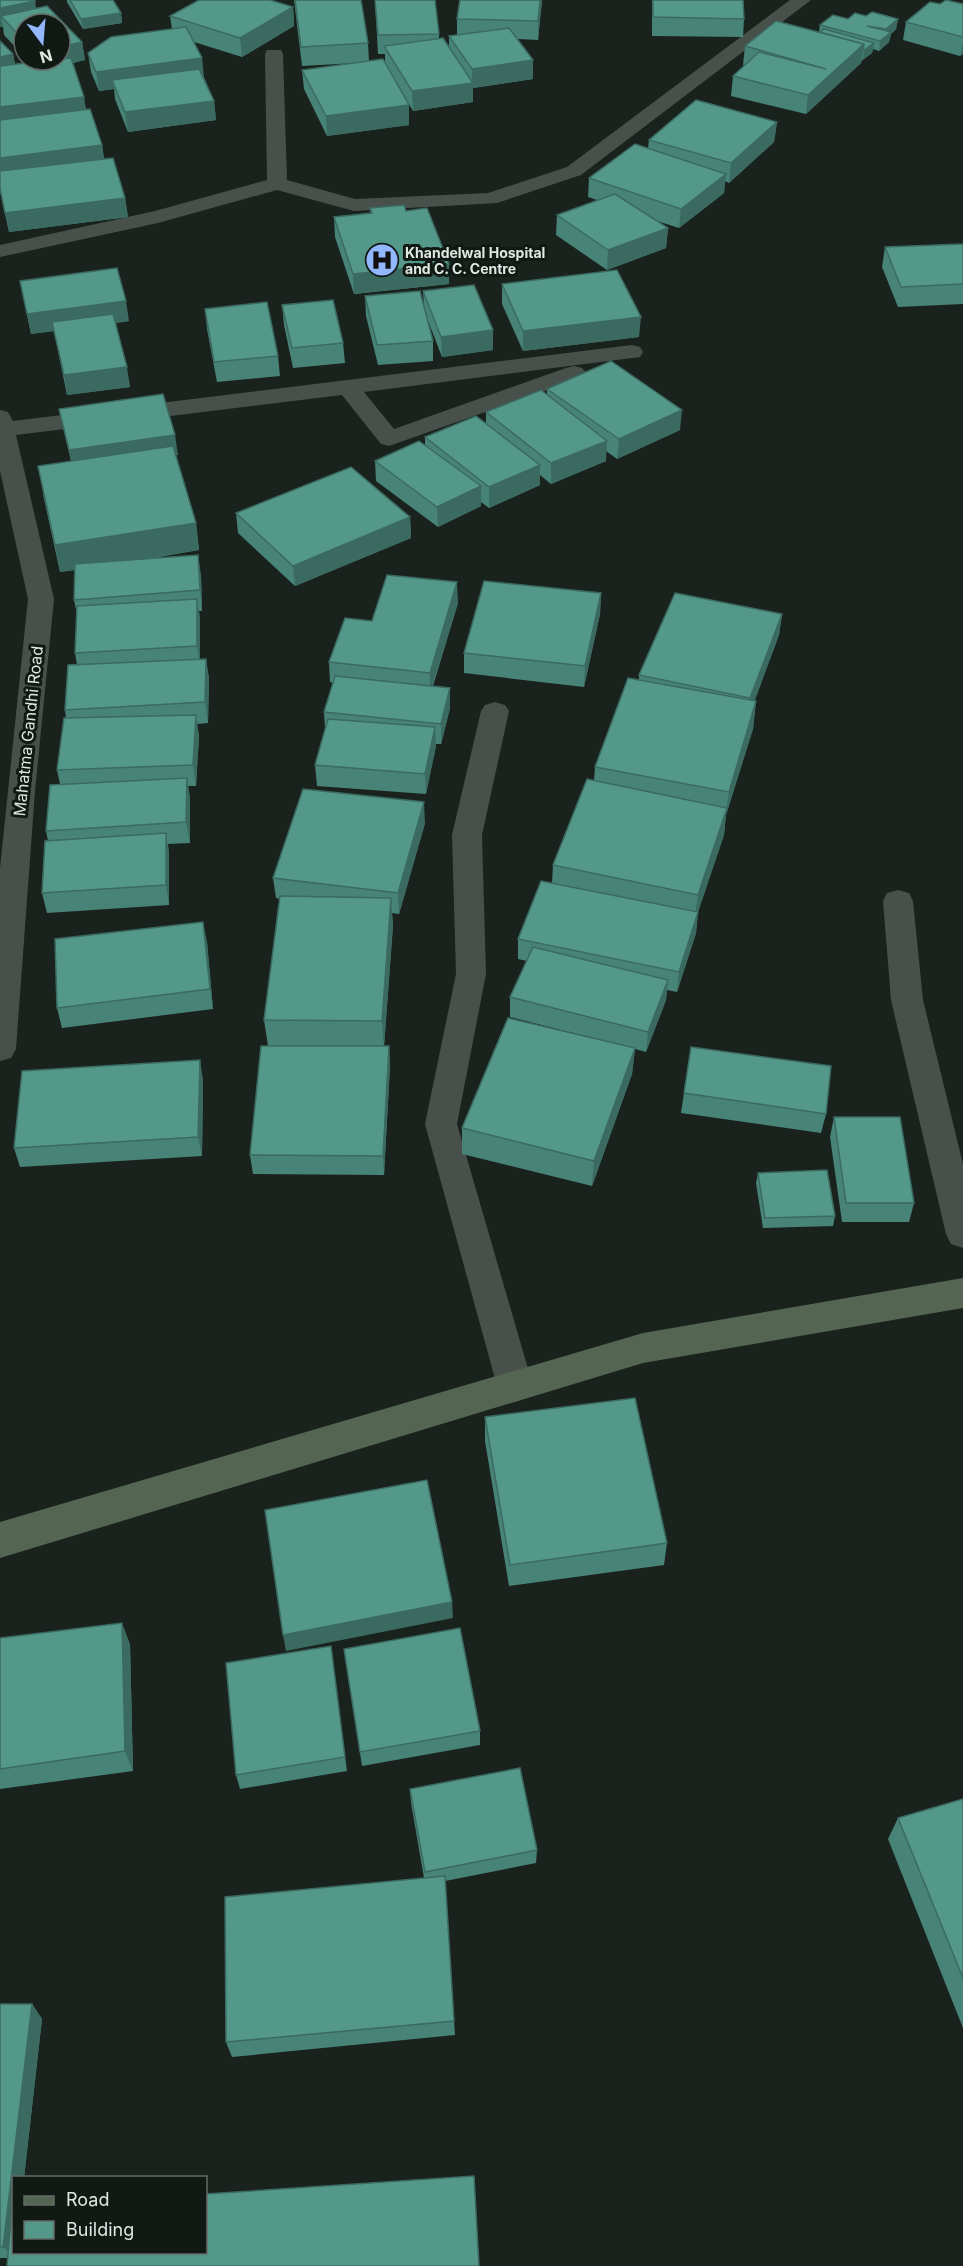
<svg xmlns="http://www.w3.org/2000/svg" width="963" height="2266" font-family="Inter,sans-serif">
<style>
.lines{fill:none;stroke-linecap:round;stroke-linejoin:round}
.street{fill:#47504a;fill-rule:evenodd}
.secondary{fill:#546651;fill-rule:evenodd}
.wall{fill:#488377}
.shaded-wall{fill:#3b6a61}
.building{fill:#54988a;stroke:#3b6a61;stroke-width:1.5}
.labels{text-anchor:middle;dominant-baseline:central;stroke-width:6;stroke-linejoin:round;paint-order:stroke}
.far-poi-label{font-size:14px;font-weight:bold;fill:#e0e6e2;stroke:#111914;text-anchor:start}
.street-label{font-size:16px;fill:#e0e6e2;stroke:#111914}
</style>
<rect width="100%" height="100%" fill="#1a221d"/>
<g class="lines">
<g class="street">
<path d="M 790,0 L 811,0 L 581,175 L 497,203 L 354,211 L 277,190 L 158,223 L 0,257 L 0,245 L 155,211 L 267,180 L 265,54 L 267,50 L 281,50 L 283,54 L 287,180 L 355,199 L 488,193 L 567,167 Z"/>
<path d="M 632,345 L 640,347 L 643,352 L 640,357 L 364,392 L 394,429 L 566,368 L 574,366 L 582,368 L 586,373 L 582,378 L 389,446 L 381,444 L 342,395 L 16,435 L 54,599 L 35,791 L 16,1049 L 11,1058 L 0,1061 L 0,868 L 28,599 L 0,471 L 0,410 L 8,412 L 13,421 Z"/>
<path d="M 495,702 L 505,705 L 509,711 L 482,835 L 486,974 L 457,1124 L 533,1386 L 528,1397 L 515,1402 L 502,1397 L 497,1386 L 425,1124 L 456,974 L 452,835 L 481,711 L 485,705 Z"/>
<path d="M 898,890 L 909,893 L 913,901 L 923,1000 L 963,1164 L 963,1248 L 951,1244 L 946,1234 L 891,1000 L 883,901 L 887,893 Z"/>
</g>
<path class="secondary" d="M 963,1278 L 963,1308 L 643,1363 L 0,1558 L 0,1522 L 643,1333 Z"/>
</g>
<g class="wall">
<path d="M 0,0 L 36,8 L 82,42 L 85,60 L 73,63 L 86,109 L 102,145 L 104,159 L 125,198 L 128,217 L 9,232 L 0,191 L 13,54 L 15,64 L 30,63 L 28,60 L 60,60 L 24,24 L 24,56 L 4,35 L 3,27 L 0,27 Z"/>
<path d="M 67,0 L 113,0 L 121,13 L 122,23 L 83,29 L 67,2 Z"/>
<path d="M 294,0 L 361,0 L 368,43 L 369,61 L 385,63 L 385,54 L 378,54 L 375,0 L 439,34 L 439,39 L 449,47 L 449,36 L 457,35 L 457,19 L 542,0 L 538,40 L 518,39 L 533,79 L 473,88 L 473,102 L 413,111 L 398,86 L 409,125 L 327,136 L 304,89 L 302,70 L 355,63 L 302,66 Z"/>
<path d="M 652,0 L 743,0 L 744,19 L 743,37 L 652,36 Z"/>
<path d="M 940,4 L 963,4 L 963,54 L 960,56 L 903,40 L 906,22 Z"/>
<path d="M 293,7 L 294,26 L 242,57 L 194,42 L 204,77 L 214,101 L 216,120 L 128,132 L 115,99 L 114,89 L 99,91 L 91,72 L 88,53 L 172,29 L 170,16 Z"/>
<path d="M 866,16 L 898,19 L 896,29 L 891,34 L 889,42 L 879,51 L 873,49 L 872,53 L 862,60 L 861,63 L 806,114 L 731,96 L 733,76 L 745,65 L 743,65 L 745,46 L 819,32 L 820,25 Z"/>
<path d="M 777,122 L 774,142 L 729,183 L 725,181 L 724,193 L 679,228 L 657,221 L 668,228 L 666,248 L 607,270 L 556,235 L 557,215 L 597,200 L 588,197 L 589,178 L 648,148 L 649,140 Z"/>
<path d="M 370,208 L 449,264 L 449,284 L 354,294 L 335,237 L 334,217 L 370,213 Z"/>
<path d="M 963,244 L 963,304 L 898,307 L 882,267 L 885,247 Z"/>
<path d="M 20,281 L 129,321 L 116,323 L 130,387 L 67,395 L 54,331 L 31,334 Z"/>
<path d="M 502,284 L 639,337 L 523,351 L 502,304 Z"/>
<path d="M 423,291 L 493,330 L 493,350 L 442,357 L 427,318 L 433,341 L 433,361 L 378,365 L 366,316 L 365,296 L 424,307 Z"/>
<path d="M 282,305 L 343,343 L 345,363 L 293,368 L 284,325 Z"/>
<path d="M 205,309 L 278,356 L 280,376 L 217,382 L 207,329 Z"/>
<path d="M 547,389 L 680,430 L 617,459 L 606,451 L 606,461 L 551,484 L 540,475 L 540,485 L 489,508 L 481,502 L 481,506 L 438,527 L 376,481 L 375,461 L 425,445 L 425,437 L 486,424 L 486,412 L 547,395 Z"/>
<path d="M 59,409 L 178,455 L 176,455 L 196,523 L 199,550 L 148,559 L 201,575 L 202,611 L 199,611 L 200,619 L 200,659 L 206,659 L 209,679 L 208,723 L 197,724 L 199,736 L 196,786 L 188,786 L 190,798 L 190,843 L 168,844 L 169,854 L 169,905 L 47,913 L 42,893 L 48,841 L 46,831 L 60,784 L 57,770 L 66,718 L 65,710 L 77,665 L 75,653 L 77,614 L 74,600 L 75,570 L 60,572 L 43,494 L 71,461 Z"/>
<path d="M 236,513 L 410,517 L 411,538 L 295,586 L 238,533 Z"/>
<path d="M 601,593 L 600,614 L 584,687 L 464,673 L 464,653 Z"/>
<path d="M 458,603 L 433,686 L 450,708 L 441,744 L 436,744 L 426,794 L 317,786 L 315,765 L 325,729 L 324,712 L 333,683 L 330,682 L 329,662 L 372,621 Z"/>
<path d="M 782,614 L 779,635 L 754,701 L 756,701 L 753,729 L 726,815 L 724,835 L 698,912 L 696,933 L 677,992 L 667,990 L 666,1000 L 646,1052 L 635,1049 L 632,1074 L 592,1186 L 462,1154 L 462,1128 L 593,1038 L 510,1017 L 510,997 L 527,961 L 518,959 L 518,939 L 552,883 L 553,865 L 594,781 L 595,767 L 639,680 L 639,675 Z"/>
<path d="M 425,823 L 399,914 L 392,913 L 393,925 L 384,1046 L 389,1046 L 390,1066 L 384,1175 L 253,1174 L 250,1155 L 268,1046 L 264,1020 L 280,899 L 276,898 L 273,878 Z"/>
<path d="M 207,942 L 213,1009 L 62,1028 L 57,1008 Z"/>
<path d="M 203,1080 L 202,1156 L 20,1167 L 14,1148 Z"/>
<path d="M 684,1093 L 826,1114 L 821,1133 L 681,1113 Z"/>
<path d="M 834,1117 L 914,1203 L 909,1222 L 842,1222 L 830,1137 Z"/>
<path d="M 758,1173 L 835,1216 L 833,1226 L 763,1228 L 756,1183 Z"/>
<path d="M 485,1417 L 667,1543 L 664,1565 L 509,1586 L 485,1441 Z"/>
<path d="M 0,1638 L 130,1644 L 133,1771 L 0,1789 Z"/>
<path d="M 331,1646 L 347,1771 L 240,1789 L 236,1775 Z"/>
<path d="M 344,1649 L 480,1731 L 480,1745 L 362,1766 Z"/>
<path d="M 410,1789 L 537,1850 L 536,1863 L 445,1881 L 455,2035 L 232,2057 L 226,2042 L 424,1878 L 411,1803 Z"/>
<path d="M 963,1799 L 963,2028 L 888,1839 L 898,1818 Z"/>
<path d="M 0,2004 L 32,2004 L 42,2019 L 24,2178 L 14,2178 L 8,2258 L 0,2258 Z"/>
</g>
<g class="shaded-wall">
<path d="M 540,0 L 542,0 L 538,40 L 538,21 Z"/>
<path d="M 35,1 L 38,20 L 1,16 L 3,27 L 0,27 L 0,8 Z"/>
<path d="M 293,7 L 294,26 L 242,57 L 240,38 Z"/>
<path d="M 121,13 L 122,23 L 83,29 L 81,19 Z"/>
<path d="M 898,19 L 896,29 L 891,34 L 889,42 L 879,51 L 880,41 L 884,38 L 886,29 Z"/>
<path d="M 82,42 L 85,60 L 38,71 L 36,60 L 60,60 L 60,47 Z"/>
<path d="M 963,42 L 963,54 L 960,56 Z"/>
<path d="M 874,43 L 872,53 L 863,60 L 864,50 Z"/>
<path d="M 864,44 L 861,63 L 806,114 L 808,95 Z"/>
<path d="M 13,54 L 16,73 L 0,77 L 0,57 Z"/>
<path d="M 202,58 L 204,77 L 112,80 L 114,89 L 99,91 L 96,72 Z"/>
<path d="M 533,60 L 533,79 L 473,88 L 473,102 L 413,111 L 412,91 L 472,83 L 472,69 Z"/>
<path d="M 84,97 L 87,116 L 0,127 L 0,107 Z"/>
<path d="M 214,101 L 216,120 L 128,132 L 125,112 Z"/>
<path d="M 409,105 L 409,125 L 327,136 L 326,116 Z"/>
<path d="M 777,122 L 774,142 L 729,183 L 731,163 Z"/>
<path d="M 102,145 L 105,164 L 0,178 L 0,158 Z"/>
<path d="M 726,174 L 724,193 L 679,228 L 681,209 Z"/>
<path d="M 125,198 L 128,217 L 9,232 L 5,213 Z"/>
<path d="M 668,228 L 666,248 L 607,270 L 608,250 Z"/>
<path d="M 449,264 L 449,284 L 354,294 L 353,274 Z"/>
<path d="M 126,301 L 129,321 L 31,334 L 27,314 Z"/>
<path d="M 641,317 L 639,337 L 523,351 L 523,331 Z"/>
<path d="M 493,330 L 493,350 L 442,357 L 441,337 Z"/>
<path d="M 127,367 L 130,387 L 67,395 L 64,375 Z"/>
<path d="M 682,410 L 680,430 L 617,459 L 619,439 Z"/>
<path d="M 175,435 L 178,455 L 73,471 L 69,450 Z"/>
<path d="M 607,441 L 606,461 L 551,484 L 551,463 Z"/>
<path d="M 540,465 L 540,485 L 489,508 L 489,487 Z"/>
<path d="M 481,486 L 481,506 L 438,527 L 437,507 Z"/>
<path d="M 410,517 L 411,538 L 295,586 L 293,566 Z"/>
<path d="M 196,523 L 199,550 L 60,572 L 55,545 Z"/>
<path d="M 198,555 L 201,575 L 202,611 L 200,590 Z"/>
<path d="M 457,582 L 458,603 L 430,693 L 430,673 Z"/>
<path d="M 601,593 L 600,614 L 584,687 L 585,666 Z"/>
<path d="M 197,599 L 200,619 L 200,666 L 197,646 Z"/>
<path d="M 782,614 L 779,635 L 748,719 L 750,698 Z"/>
<path d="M 206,659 L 209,679 L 208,723 L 205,702 Z"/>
<path d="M 450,688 L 450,708 L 441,744 L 441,724 Z"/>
<path d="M 756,701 L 753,729 L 726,815 L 724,835 L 694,923 L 698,895 L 726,811 L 729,792 Z"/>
<path d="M 196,715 L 199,736 L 196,786 L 193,765 Z"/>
<path d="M 435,727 L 436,747 L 426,794 L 425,774 Z"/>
<path d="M 187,778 L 190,798 L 190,843 L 186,822 Z"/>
<path d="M 424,802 L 425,823 L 399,914 L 398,893 Z"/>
<path d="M 166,833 L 169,854 L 169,905 L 166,885 Z"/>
<path d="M 391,898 L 393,925 L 384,1048 L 382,1021 Z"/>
<path d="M 698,912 L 696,933 L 677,992 L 679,972 Z"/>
<path d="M 203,922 L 207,942 L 213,1009 L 210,989 Z"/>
<path d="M 668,980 L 666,1000 L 646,1052 L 648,1032 Z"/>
<path d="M 389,1046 L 390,1066 L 384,1175 L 383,1156 Z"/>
<path d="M 635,1048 L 632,1074 L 592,1186 L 594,1161 Z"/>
<path d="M 200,1060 L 203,1080 L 202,1156 L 198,1137 Z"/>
<path d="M 452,1602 L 453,1618 L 286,1651 L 283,1635 Z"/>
<path d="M 122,1623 L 130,1644 L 133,1771 L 125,1751 Z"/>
<path d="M 32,2004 L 42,2019 L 24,2178 L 14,2178 L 14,2253 L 15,2257 L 3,2247 Z"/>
</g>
<g class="building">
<path d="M 0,0 L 34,0 L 35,1 L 0,8 Z"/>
<path d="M 70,0 L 113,0 L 121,13 L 81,19 Z"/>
<path d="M 199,0 L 270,0 L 293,7 L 240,38 L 170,16 Z"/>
<path d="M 295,0 L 361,0 L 368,43 L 301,47 Z"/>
<path d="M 375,0 L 435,0 L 439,34 L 378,35 Z"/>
<path d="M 460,0 L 540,0 L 538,21 L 457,19 Z"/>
<path d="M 653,0 L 743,0 L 744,19 L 653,17 Z"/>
<path d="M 946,0 L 963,4 L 963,37 L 906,22 L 930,2 L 940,4 Z"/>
<path d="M 47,6 L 82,42 L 60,47 L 60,24 L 24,24 L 24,41 L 1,16 Z"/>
<path d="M 872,12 L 898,19 L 886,29 L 867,26 L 891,32 L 880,41 L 820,25 L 833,15 L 848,19 L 855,13 L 866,16 Z"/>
<path d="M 776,21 L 864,44 L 808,95 L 733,76 L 759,52 L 826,69 L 745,46 Z"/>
<path d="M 186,27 L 202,58 L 96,72 L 88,53 L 111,37 Z"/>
<path d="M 509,28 L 533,60 L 472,69 L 449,36 Z"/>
<path d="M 824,29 L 874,43 L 864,50 L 863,50 L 864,44 L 820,32 Z"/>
<path d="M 443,38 L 473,83 L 412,91 L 384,46 Z"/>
<path d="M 0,41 L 13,54 L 0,57 Z"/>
<path d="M 71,58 L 84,97 L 0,107 L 0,66 L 51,60 L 60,60 L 60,59 Z"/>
<path d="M 383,59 L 409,105 L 326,116 L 302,70 Z"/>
<path d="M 199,69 L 214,101 L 125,112 L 112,80 Z"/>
<path d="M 696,100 L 777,122 L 731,163 L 649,140 Z"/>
<path d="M 90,109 L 102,145 L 0,158 L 0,120 Z"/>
<path d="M 635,144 L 726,174 L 681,209 L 589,178 Z"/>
<path d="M 113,158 L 125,198 L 5,213 L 0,188 L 0,171 Z"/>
<path d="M 615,194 L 668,228 L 608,250 L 557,215 Z"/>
<path d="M 404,205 L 406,211 L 427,208 L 449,264 L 353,274 L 334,217 L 372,213 L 370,208 Z"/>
<path d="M 963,244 L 963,284 L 901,287 L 885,247 Z"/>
<path d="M 117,268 L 126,301 L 27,314 L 20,281 Z"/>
<path d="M 617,270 L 641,317 L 523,331 L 502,284 Z"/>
<path d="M 474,285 L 493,330 L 441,337 L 423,291 Z"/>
<path d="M 420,291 L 433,341 L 377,345 L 365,296 Z"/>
<path d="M 333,300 L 343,343 L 292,348 L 282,305 Z"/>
<path d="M 267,302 L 278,356 L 214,362 L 205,309 Z"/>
<path d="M 113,314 L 127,367 L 64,375 L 52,322 Z"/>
<path d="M 611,361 L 682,410 L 619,439 L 547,389 Z"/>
<path d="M 541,390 L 607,441 L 551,463 L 486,412 Z"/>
<path d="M 163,394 L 175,435 L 69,450 L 59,409 Z"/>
<path d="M 476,416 L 540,465 L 489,487 L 425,437 Z"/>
<path d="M 419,441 L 481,486 L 437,507 L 375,461 Z"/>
<path d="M 173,446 L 196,523 L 55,545 L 38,466 Z"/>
<path d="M 351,467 L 410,517 L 293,566 L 236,513 Z"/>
<path d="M 198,555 L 200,590 L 74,600 L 75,564 Z"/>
<path d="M 387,575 L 457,582 L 430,673 L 329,662 L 345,618 L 372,621 Z"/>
<path d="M 484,581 L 601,593 L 585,666 L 464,653 Z"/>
<path d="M 675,593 L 782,614 L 750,698 L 639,675 Z"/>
<path d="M 197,599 L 197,646 L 75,653 L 77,606 Z"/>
<path d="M 206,659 L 205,702 L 65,710 L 68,665 Z"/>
<path d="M 335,676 L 450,688 L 441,724 L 324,712 Z"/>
<path d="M 628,678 L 756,701 L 729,792 L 595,767 Z"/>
<path d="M 196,715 L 193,765 L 57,770 L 64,718 Z"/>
<path d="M 328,719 L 435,727 L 425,774 L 315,765 Z"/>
<path d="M 187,778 L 186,822 L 46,831 L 50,785 Z"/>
<path d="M 587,779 L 727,808 L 698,895 L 553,865 Z"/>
<path d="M 303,789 L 424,802 L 398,893 L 273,878 Z"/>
<path d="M 166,833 L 166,885 L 42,893 L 45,841 Z"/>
<path d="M 541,881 L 698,912 L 679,972 L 518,939 Z"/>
<path d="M 280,896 L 391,898 L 382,1021 L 264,1020 Z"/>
<path d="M 203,922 L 210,989 L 57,1008 L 55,939 Z"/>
<path d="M 533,947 L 668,980 L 648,1032 L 510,997 Z"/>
<path d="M 508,1018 L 635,1048 L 594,1161 L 462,1128 Z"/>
<path d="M 261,1046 L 389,1046 L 383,1156 L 250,1155 Z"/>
<path d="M 691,1047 L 831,1066 L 826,1114 L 684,1093 Z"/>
<path d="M 200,1060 L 198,1137 L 14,1148 L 22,1071 Z"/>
<path d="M 834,1117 L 900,1117 L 914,1203 L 846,1203 Z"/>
<path d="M 827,1170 L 835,1216 L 765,1218 L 758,1173 Z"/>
<path d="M 635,1398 L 667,1543 L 510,1565 L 485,1417 Z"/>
<path d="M 427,1480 L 452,1602 L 283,1635 L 265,1510 Z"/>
<path d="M 122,1623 L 125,1751 L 0,1769 L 0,1638 Z"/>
<path d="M 460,1628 L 480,1731 L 360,1752 L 344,1649 Z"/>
<path d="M 331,1646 L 345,1757 L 236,1775 L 226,1663 Z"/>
<path d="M 520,1768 L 537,1850 L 425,1872 L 410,1789 Z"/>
<path d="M 963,1799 L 963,1978 L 898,1818 Z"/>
<path d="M 445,1876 L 454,2021 L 226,2042 L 225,1897 Z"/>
<path d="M 0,2004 L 32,2004 L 3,2247 L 0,2247 Z"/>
<path d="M 474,2176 L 479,2266 L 7,2266 L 12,2206 L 14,2206 L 14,2253 L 206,2253 L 206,2194 Z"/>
</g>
<defs>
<g id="hospital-disc" transform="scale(1.725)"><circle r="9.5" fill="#93b7fd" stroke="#111914"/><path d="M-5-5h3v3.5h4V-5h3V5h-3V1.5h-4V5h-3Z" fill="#111"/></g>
</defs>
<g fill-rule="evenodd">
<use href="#hospital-disc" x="382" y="260"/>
</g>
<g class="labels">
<g class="far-poi-label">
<text x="405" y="252">Khandelwal Hospital<tspan x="405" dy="16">and C. C. Centre</tspan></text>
</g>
<g class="street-label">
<text transform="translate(28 731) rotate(-84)">Mahatma Gandhi Road</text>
</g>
</g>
<rect x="12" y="2176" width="195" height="78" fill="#111914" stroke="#646b66" stroke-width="1.5"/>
<rect x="24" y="2196" width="30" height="9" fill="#546651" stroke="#646b66" stroke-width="1.5"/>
<text x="66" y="2206" font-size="18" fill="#e0e6e2">Road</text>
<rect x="24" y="2221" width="30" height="18" fill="#54988a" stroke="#646b66" stroke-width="1.5"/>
<text x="66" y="2236" font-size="18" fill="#e0e6e2">Building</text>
<g transform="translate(42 42) rotate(164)"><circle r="28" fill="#111914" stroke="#646b66" stroke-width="1.5"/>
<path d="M0-4.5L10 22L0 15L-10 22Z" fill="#93b7fd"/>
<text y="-9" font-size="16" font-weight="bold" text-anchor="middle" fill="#e0e6e2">N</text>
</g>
</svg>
